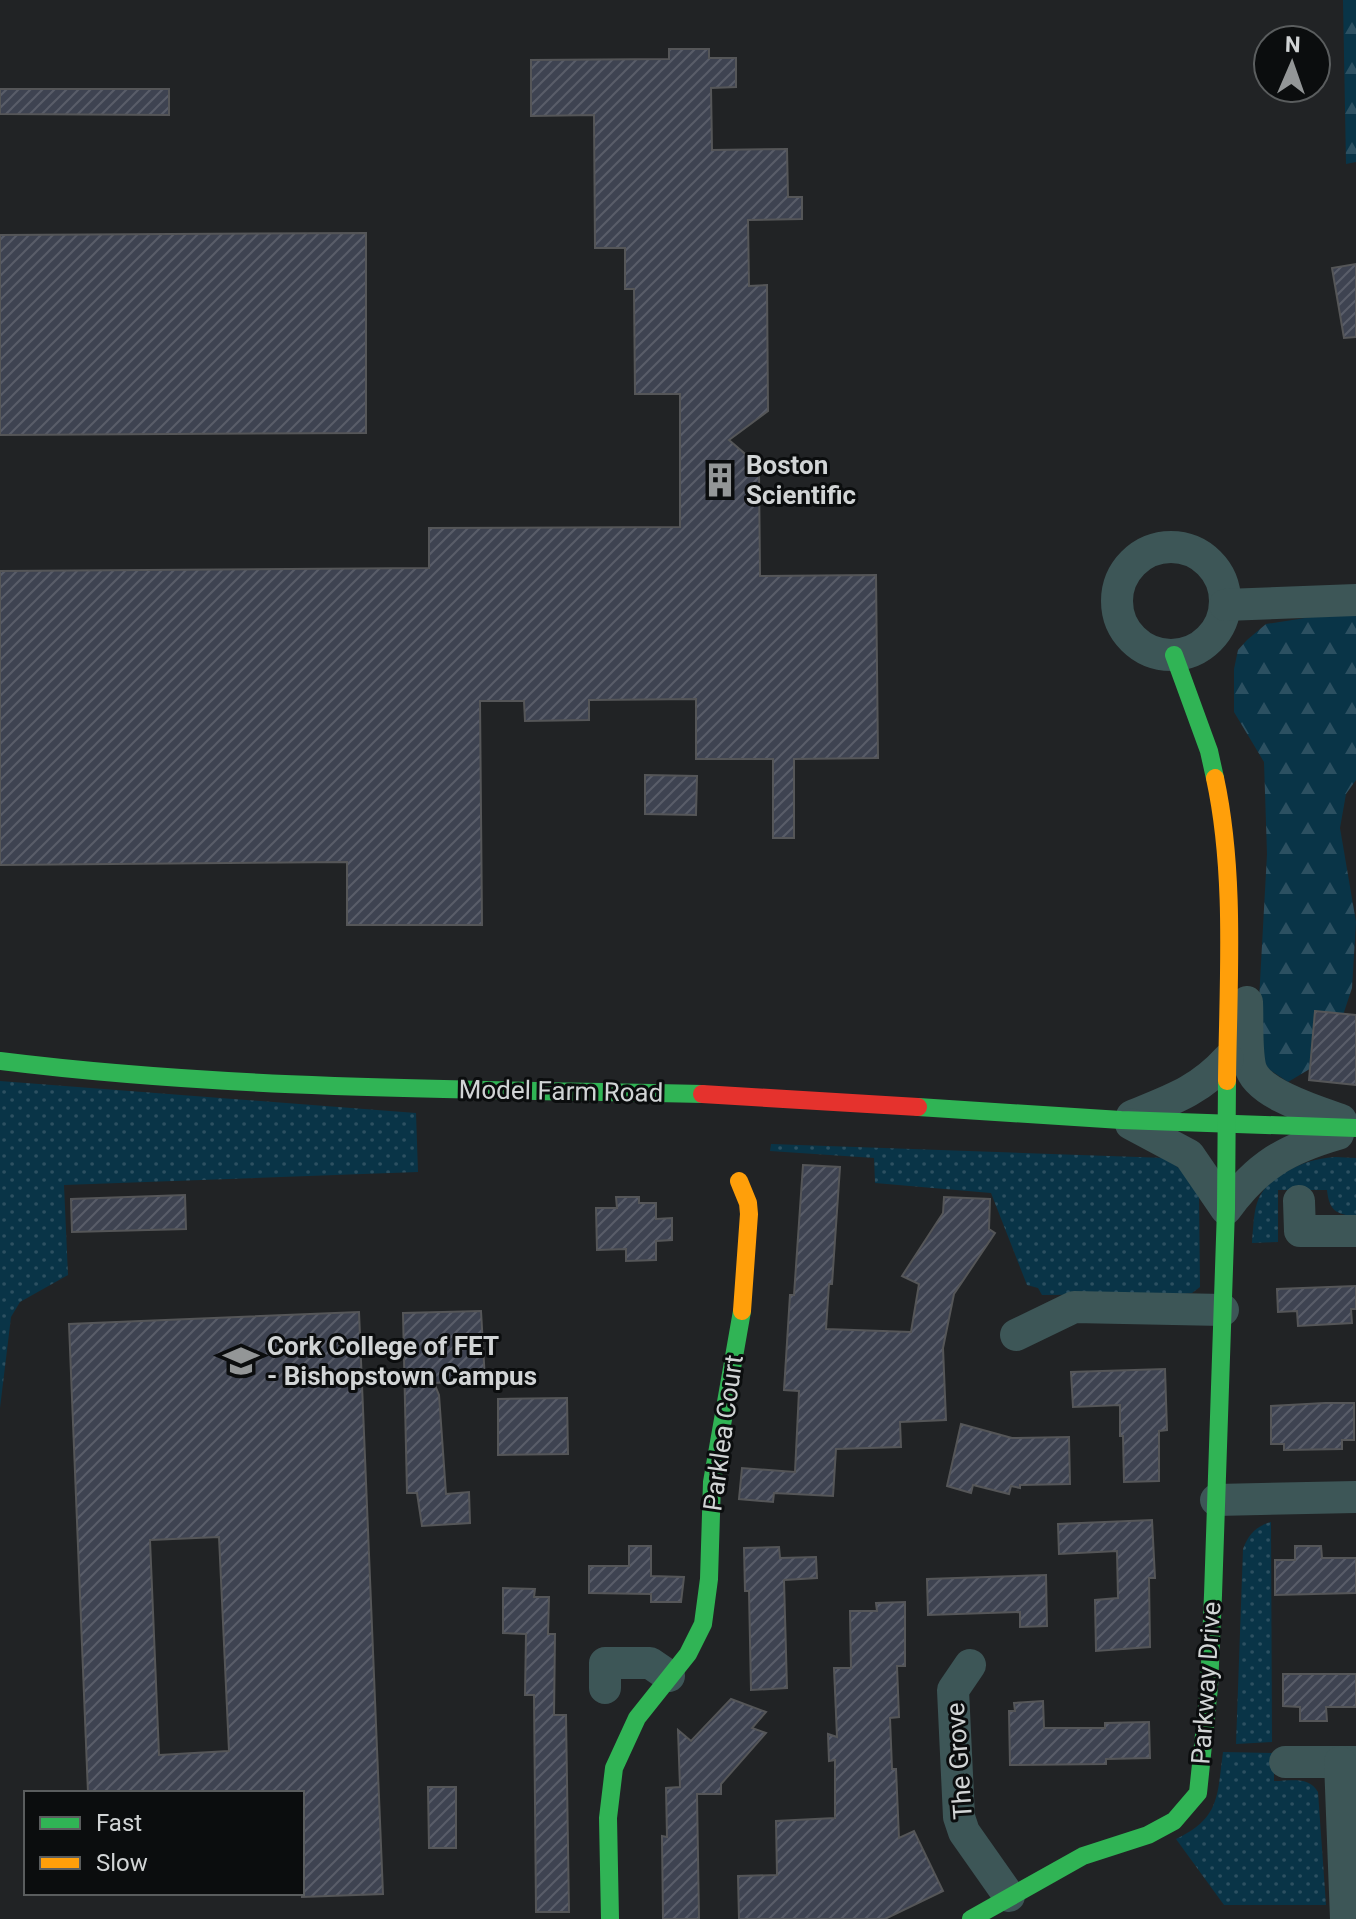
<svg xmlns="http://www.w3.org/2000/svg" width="1356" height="1919" font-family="Roboto,sans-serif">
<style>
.grass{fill:url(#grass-dots)}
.forest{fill:url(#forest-firs)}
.building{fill:url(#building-hatch);stroke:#555658;stroke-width:2;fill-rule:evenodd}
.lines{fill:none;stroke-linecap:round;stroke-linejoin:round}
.street{stroke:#3d5657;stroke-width:32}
.fast{stroke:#30b455;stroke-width:18}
.slow{stroke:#ff9f0a;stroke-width:18}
.jam{stroke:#e5322d;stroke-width:18}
.labels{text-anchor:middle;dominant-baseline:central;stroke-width:6;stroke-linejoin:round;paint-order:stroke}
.poi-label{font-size:26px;font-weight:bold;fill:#d1d4d5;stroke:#0b0d0e;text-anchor:start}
.street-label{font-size:26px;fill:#d1d4d5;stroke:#0b0d0e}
</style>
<defs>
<pattern id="grass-dots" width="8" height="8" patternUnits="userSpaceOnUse" patternTransform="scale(2)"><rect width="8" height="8" fill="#093447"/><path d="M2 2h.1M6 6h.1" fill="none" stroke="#2c5061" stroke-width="1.8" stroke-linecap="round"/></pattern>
<pattern id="forest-firs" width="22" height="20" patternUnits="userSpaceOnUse" patternTransform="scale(2)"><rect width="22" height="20" fill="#093447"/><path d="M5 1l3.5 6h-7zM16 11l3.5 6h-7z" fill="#2c5061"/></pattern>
<pattern id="building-hatch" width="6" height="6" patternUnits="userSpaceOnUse" patternTransform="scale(2)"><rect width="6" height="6" fill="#3e4351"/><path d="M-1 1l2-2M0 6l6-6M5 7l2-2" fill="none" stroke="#595d69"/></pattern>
</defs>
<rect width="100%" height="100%" fill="#212325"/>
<g class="grass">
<path d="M 0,1081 L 416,1113 L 418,1172 L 64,1185 L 68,1275 L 20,1302 L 11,1317 L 0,1408 Z"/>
<path d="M 771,1144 L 1166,1158 L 1190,1177 L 1199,1193 L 1200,1287 L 1192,1293 L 1182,1294 L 1042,1295 L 1038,1288 L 1027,1285 L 991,1193 L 875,1183 L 874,1158 L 770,1151 Z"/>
<path d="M 1335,1157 L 1356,1158 L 1356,1216 C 1336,1215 1329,1210 1327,1190 L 1278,1190 L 1278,1242 L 1252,1243 C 1255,1207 1253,1191 1286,1172 C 1303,1162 1315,1159 1335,1157 Z"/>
<path d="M 1271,1522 L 1272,1742 L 1236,1744 L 1243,1549 C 1248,1535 1256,1526 1271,1522 Z"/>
<path d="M 1223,1752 L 1274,1753 L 1274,1781 C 1291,1781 1309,1776 1318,1792 L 1326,1905 L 1224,1905 L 1176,1839 C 1220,1818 1217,1797 1223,1752 Z"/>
</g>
<g class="forest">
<path d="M 1343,0 L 1356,0 L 1356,162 L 1346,164 Z"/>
<path d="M 1324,615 L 1356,615 L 1356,780 L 1346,794 L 1340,828 L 1356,922 L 1352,988 L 1339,1027 L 1338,1052 L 1288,1082 L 1264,1066 L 1259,1000 L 1267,854 L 1264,762 L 1234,712 L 1234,669 L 1238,650 L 1247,640 L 1266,624 Z"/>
</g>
<g class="building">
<path d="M 669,49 L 709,49 L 709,58 L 736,58 L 736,87 L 711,88 L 712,150 L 787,149 L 788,197 L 802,197 L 802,219 L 748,220 L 749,286 L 767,285 L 768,411 L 729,440 L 751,459 L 759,472 L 760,576 L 876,575 L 878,758 L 794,759 L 794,838 L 773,838 L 773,759 L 696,759 L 696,699 L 589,700 L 589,720 L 525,721 L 524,701 L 480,701 L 482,925 L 347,925 L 347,862 L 0,865 L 0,571 L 429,568 L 429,528 L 680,527 L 680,394 L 635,394 L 634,289 L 625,289 L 625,248 L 595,248 L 594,115 L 531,116 L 531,60 L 669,59 Z"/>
<path d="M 0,89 L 169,89 L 169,115 L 0,114 Z"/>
<path d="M 366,233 L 366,433 L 0,435 L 0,235 Z"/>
<path d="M 1356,264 L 1356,337 L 1344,338 L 1332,268 Z"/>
<path d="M 645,775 L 697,776 L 696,815 L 645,814 Z"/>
<path d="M 1315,1011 L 1356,1015 L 1356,1085 L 1309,1080 Z"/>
<path d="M 803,1165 L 840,1167 L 832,1284 L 829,1284 L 826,1329 L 911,1332 L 919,1284 L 902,1276 L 943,1213 L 944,1197 L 990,1199 L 989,1229 L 995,1233 L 954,1294 L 943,1348 L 946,1420 L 900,1422 L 901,1447 L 836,1449 L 833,1496 L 774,1493 L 773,1502 L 739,1499 L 742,1468 L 795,1472 L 799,1391 L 784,1390 L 790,1295 L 794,1295 Z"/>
<path d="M 185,1195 L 186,1229 L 72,1232 L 71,1199 Z"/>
<path d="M 616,1197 L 639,1197 L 639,1203 L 656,1203 L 656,1219 L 672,1218 L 672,1240 L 656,1241 L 656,1260 L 626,1261 L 626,1249 L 597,1250 L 596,1208 L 617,1208 Z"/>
<path d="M 1356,1286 L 1356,1309 L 1351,1309 L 1352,1323 L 1298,1326 L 1297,1311 L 1278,1312 L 1277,1289 Z"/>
<path d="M 481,1311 L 485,1380 L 434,1383 L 439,1395 L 446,1494 L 469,1492 L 470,1523 L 422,1526 L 417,1493 L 407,1493 L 403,1313 Z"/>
<path d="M 359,1312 L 383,1894 L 302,1897 L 302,1793 L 88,1793 L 69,1324 ZM 219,1537 L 229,1751 L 159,1755 L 150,1540 Z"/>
<path d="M 1165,1369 L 1167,1430 L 1159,1431 L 1159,1481 L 1124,1482 L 1123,1436 L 1120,1436 L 1120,1405 L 1073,1407 L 1071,1372 Z"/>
<path d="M 567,1398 L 568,1454 L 498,1455 L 498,1399 Z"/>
<path d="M 1325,1403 L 1354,1403 L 1354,1440 L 1342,1440 L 1342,1449 L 1284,1450 L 1284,1444 L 1271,1444 L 1271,1406 Z"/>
<path d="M 961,1424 L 1012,1438 L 1069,1437 L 1070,1484 L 1020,1485 L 1020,1488 L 1011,1486 L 1009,1494 L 973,1485 L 971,1493 L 947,1486 Z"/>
<path d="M 1152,1520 L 1155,1578 L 1149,1578 L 1150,1647 L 1096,1651 L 1095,1600 L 1118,1598 L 1117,1551 L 1059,1554 L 1058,1524 Z"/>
<path d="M 629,1546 L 651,1546 L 651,1576 L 684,1577 L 681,1602 L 651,1602 L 651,1594 L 589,1593 L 589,1566 L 629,1566 Z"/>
<path d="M 1295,1546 L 1321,1546 L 1322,1558 L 1356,1558 L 1356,1593 L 1275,1595 L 1275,1560 L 1295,1560 Z"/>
<path d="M 779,1547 L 780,1558 L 816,1557 L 817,1578 L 784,1580 L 787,1688 L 751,1690 L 749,1591 L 745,1591 L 744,1548 Z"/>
<path d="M 1046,1575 L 1047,1626 L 1020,1627 L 1020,1612 L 928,1615 L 927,1579 Z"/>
<path d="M 503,1588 L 535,1589 L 534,1597 L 549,1597 L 548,1634 L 555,1634 L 554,1715 L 566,1715 L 569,1912 L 536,1912 L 534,1695 L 525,1695 L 526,1634 L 503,1633 Z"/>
<path d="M 905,1602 L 905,1666 L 897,1666 L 899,1717 L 890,1718 L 892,1769 L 896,1769 L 899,1838 L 914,1831 L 943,1891 L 885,1919 L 739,1919 L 738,1876 L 777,1875 L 776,1821 L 835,1818 L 835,1760 L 829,1761 L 828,1734 L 837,1737 L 834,1668 L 851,1668 L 850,1611 L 877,1611 L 876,1603 Z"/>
<path d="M 1283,1674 L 1356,1674 L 1356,1707 L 1326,1707 L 1327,1721 L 1300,1721 L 1300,1707 L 1283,1706 Z"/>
<path d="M 731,1699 L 766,1712 L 752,1728 L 766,1733 L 721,1784 L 721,1794 L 697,1794 L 699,1919 L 663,1919 L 662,1836 L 667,1837 L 666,1788 L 680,1787 L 678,1730 L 691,1741 Z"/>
<path d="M 1043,1701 L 1044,1728 L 1105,1728 L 1105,1723 L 1149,1722 L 1150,1758 L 1106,1759 L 1106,1764 L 1010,1765 L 1009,1711 L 1015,1711 L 1014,1703 Z"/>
<path d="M 428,1787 L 456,1787 L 456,1848 L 429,1848 Z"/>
</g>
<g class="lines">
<g class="street">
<circle cx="1171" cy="601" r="54"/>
<path d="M 1225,605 L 1356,600"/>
<path d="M 1247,1002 C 1248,1022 1246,1046 1250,1066 C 1256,1094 1316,1111 1341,1120"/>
<path d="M 1132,1116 C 1171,1100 1199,1091 1228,1059"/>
<path d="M 1131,1124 L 1189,1155 L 1226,1209 C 1257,1166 1286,1149 1338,1134"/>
<path d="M 1299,1201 L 1300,1231 L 1356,1231"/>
<path d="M 1016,1335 L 1074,1307 L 1223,1310"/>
<path d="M 1216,1500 L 1356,1497"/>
<path d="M 970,1665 L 953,1690 L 959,1817 L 964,1832 L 1009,1896"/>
<path d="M 605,1688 L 605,1663 L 650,1663 L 669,1676"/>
<path d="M 1285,1762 L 1356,1762"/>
<path d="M 1340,1762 L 1346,1919"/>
</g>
<g class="fast">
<path d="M 1174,655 L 1209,751 L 1215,778"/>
<path d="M 0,1061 C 232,1090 468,1089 702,1094"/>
<path d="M 918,1107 L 1121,1120 L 1356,1128"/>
<path d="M 610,1919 L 608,1818 L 614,1768 L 637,1718 L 688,1654 L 703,1624 L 709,1579 L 712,1482 L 742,1311"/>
<path d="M 971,1919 L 1083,1856 L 1148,1835 L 1174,1821 L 1198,1793 L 1209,1687 L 1213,1595 L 1226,1209 L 1227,1081"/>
</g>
<g class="slow">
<path d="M 1215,778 C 1236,875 1228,983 1227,1081"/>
<path d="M 739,1181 L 748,1203 L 749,1214 L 742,1311"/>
</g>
<path class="jam" d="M 702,1094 L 918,1107"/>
</g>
<defs>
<g id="building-bare" transform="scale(2.76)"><path d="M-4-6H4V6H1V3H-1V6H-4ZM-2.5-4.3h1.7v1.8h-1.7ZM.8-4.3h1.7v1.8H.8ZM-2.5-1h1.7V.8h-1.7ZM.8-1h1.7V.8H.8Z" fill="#939697" stroke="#0b0d0e" stroke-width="2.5" paint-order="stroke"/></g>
<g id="university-bare" transform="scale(2.76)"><path d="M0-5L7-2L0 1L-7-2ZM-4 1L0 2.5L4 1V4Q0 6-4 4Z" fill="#939697" stroke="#0b0d0e" stroke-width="2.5" paint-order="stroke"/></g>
</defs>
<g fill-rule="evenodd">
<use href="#building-bare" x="720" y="480"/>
<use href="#university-bare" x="241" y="1361"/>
</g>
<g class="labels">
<g class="poi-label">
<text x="746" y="465">Boston<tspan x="746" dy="30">Scientific</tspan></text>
<text x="267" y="1346">Cork College of FET<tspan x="267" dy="30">- Bishopstown Campus</tspan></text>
</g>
<g class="street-label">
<text transform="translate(561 1091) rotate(1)">Model Farm Road</text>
<text transform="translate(723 1433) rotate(-82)">Parklea Court</text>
<text transform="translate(1206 1683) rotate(-86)">Parkway Drive</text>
<text transform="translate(959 1761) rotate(-94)">The Grove</text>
</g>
</g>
<rect x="24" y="1791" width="280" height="104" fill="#0b0d0e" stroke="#5a5d5e" stroke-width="2"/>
<rect x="40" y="1817" width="40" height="12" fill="#30b455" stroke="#5a5d5e" stroke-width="2"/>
<text x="96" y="1831" font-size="24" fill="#d1d4d5">Fast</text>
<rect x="40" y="1857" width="40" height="12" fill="#ff9f0a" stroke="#5a5d5e" stroke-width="2"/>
<text x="96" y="1871" font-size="24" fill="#d1d4d5">Slow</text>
<g transform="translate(1292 64) rotate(2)"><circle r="38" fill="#0b0d0e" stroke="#5a5d5e" stroke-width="2"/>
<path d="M0-6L14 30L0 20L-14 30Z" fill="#939697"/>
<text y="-12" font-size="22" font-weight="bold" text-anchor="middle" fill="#d1d4d5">N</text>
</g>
</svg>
